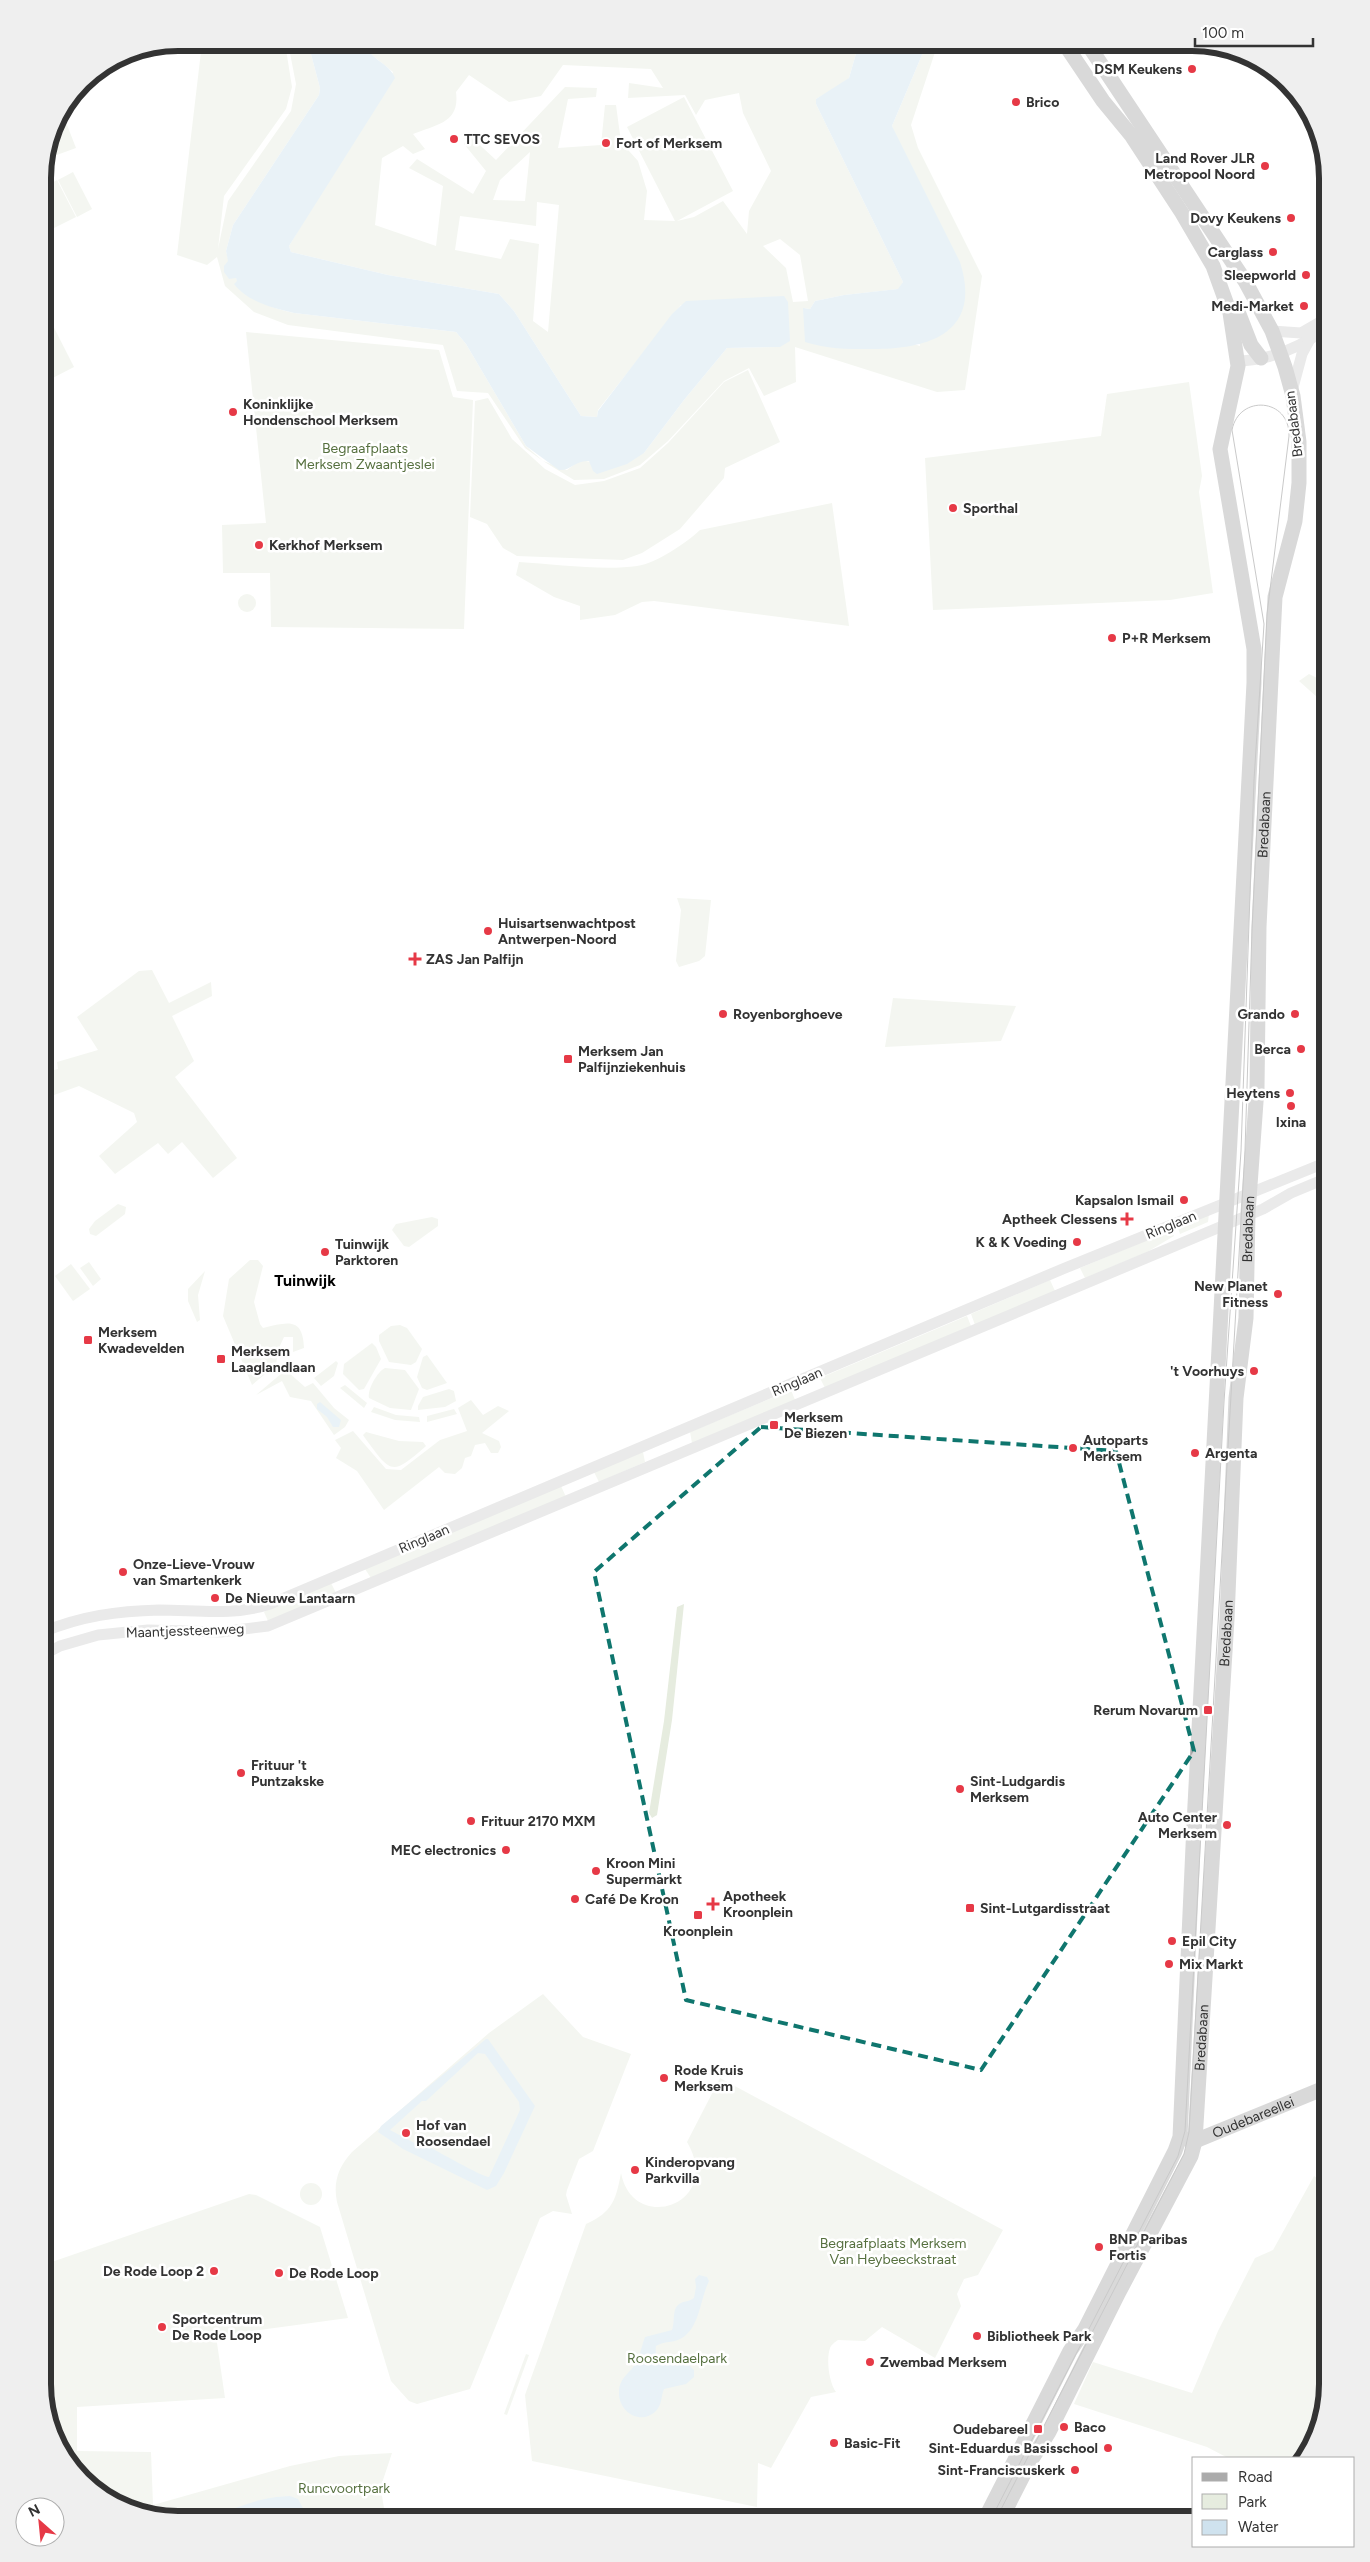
<svg xmlns="http://www.w3.org/2000/svg" width="1370" height="2562" font-family="Figtree,sans-serif">
<style>
.green{fill:#e6ecdf;fill-rule:evenodd}
.water{fill:#cfe2ee;fill-rule:evenodd}
.lines{fill:none;stroke-linecap:round;stroke-linejoin:round}
.minor{stroke:#d0d0d0;stroke-width:11}
.major{stroke:#ababab;stroke-width:15}
.tram{stroke:#888;stroke-width:1}
.marked{fill:none;stroke:#0f766e;stroke-width:4;stroke-dasharray:10 6;stroke-linejoin:round}
.poi-dot{fill:#e63946;stroke:#fff;stroke-width:2}
.labels{text-anchor:middle;dominant-baseline:central;stroke-width:5;stroke-linejoin:round;paint-order:stroke}
.poi-label{font-size:14px;font-weight:bold;fill:#333;stroke:#fff;text-anchor:start}
.street-label{font-size:14px;fill:#333;stroke:#fff}
.park-label{font-size:14px;fill:#56703f;stroke:#fff}
.quarter-label{font-size:16px;font-weight:bold;fill:#000;stroke:#fff}
.rim{fill:none;stroke:#333;stroke-width:6}
</style>
<rect width="100%" height="100%" fill="#fff"/>
<g class="green">
<path d="M 202,43 L 285,43 L 292,87 L 286,109 L 224,196 L 218,249 L 228,201 L 291,111 L 296,84 L 288,43 L 308,43 L 320,88 L 319,95 L 233,225 L 226,251 L 233,278 L 236,278 C 249,301 269,307 294,313 L 456,332 L 466,344 L 526,446 L 543,461 L 567,470 L 580,460 L 591,462 L 644,453 L 684,400 L 727,348 L 780,347 L 681,305 L 598,410 L 597,417 L 581,416 L 514,311 L 499,294 L 388,275 L 291,252 L 289,246 L 393,72 L 372,55 L 366,43 L 859,43 L 849,78 L 844,83 L 816,99 L 816,104 L 903,282 L 899,289 L 844,295 L 815,301 L 810,309 L 803,308 L 920,346 L 896,139 L 892,126 L 927,43 L 938,43 L 911,125 L 918,148 L 982,276 L 965,390 L 937,392 L 795,347 L 796,382 L 764,396 L 749,368 L 724,381 L 668,441 L 640,465 L 604,479 L 574,480 L 543,461 L 525,448 L 488,393 L 457,391 L 443,345 L 288,325 L 254,312 L 225,286 L 217,257 L 207,265 L 177,255 ZM 563,65 L 651,69 L 663,88 L 629,83 L 628,98 L 685,95 L 696,115 L 705,100 L 739,93 L 743,113 L 771,171 L 749,211 L 747,234 L 723,201 L 694,217 L 677,221 L 733,191 L 684,97 L 627,127 L 675,221 L 644,220 L 647,191 L 638,161 L 621,142 L 616,105 L 605,105 L 601,145 L 558,148 L 568,99 L 596,97 L 597,88 L 565,87 L 496,160 L 469,135 L 464,144 L 486,171 L 473,194 L 417,159 L 409,168 L 443,186 L 436,246 L 375,225 L 382,158 L 403,146 L 413,154 L 425,149 L 413,134 C 437,124 460,123 456,92 L 469,75 L 509,102 L 541,96 ZM 530,152 L 525,201 L 493,200 L 500,180 ZM 537,202 L 559,205 L 548,332 L 533,321 L 539,244 L 510,239 L 501,259 L 455,250 L 460,216 L 536,226 ZM 780,239 L 800,255 L 808,301 L 793,302 L 786,268 L 763,246 Z"/>
<path d="M 62,112 L 76,148 L 54,156 C 47,137 51,128 62,112 Z"/>
<path d="M 73,172 L 92,209 L 77,217 L 58,180 Z"/>
<path d="M 57,180 L 76,217 L 44,233 L 43,188 Z"/>
<path d="M 43,306 L 74,367 L 43,383 Z"/>
<path d="M 246,332 L 439,350 L 453,397 L 473,400 L 464,629 L 271,627 L 270,573 L 223,573 L 222,525 L 266,523 Z"/>
<path d="M 748,370 L 780,442 L 725,468 L 724,478 L 680,529 L 642,553 L 623,560 L 517,556 L 503,548 L 487,524 L 470,517 L 475,401 L 488,398 L 512,439 L 545,469 L 575,485 L 604,481 L 640,468 L 668,443 L 724,382 Z"/>
<path d="M 1189,382 L 1202,476 L 1199,492 L 1213,593 L 1170,600 L 933,610 L 925,458 L 1101,436 L 1107,394 Z"/>
<path d="M 832,503 L 849,626 L 654,601 L 642,602 L 615,615 L 580,620 L 580,606 L 554,597 L 516,575 L 519,562 C 554,564 603,571 637,566 C 657,563 686,543 700,530 Z"/>
<circle cx="247" cy="603" r="9"/>
<path d="M 1309,674 L 1327,683 L 1327,706 L 1299,681 Z"/>
<path d="M 677,898 L 711,900 L 705,956 L 699,961 L 679,967 L 676,961 L 681,910 Z"/>
<path d="M 152,970 L 169,1003 L 211,982 L 212,996 L 172,1016 L 194,1061 L 175,1077 L 237,1158 L 213,1178 L 182,1142 L 168,1154 L 158,1143 L 115,1174 L 99,1156 L 137,1122 L 134,1113 L 79,1086 L 43,1099 L 43,1073 L 58,1069 L 57,1062 L 98,1050 L 77,1017 L 139,971 Z"/>
<path d="M 893,998 L 1016,1006 L 1001,1041 L 885,1047 Z"/>
<path d="M 118,1204 L 126,1207 L 125,1214 L 96,1236 L 90,1234 L 89,1229 L 95,1221 Z"/>
<path d="M 1209,1214 L 1208,1222 L 1180,1234 L 1178,1228 Z"/>
<path d="M 432,1217 L 438,1219 L 438,1226 L 409,1247 L 404,1246 L 392,1230 L 396,1224 Z"/>
<path d="M 1171,1230 L 1174,1236 L 1147,1252 L 1085,1278 L 1080,1268 Z"/>
<path d="M 250,1260 L 258,1260 L 263,1266 L 254,1302 L 260,1324 L 263,1328 C 288,1322 303,1317 304,1348 L 293,1352 L 293,1337 L 284,1337 L 278,1350 L 276,1365 L 252,1385 L 223,1316 L 229,1279 Z"/>
<path d="M 89,1262 L 101,1279 L 93,1286 L 80,1268 Z"/>
<path d="M 71,1264 L 90,1289 L 73,1301 L 55,1276 Z"/>
<path d="M 205,1271 L 198,1295 L 200,1320 L 197,1322 L 188,1301 L 188,1289 Z"/>
<path d="M 1050,1280 L 1055,1291 L 975,1325 L 971,1314 Z"/>
<path d="M 967,1316 L 971,1326 L 825,1388 L 820,1378 Z"/>
<path d="M 400,1325 L 407,1328 L 422,1349 L 416,1362 L 411,1365 L 389,1362 L 379,1341 L 379,1335 L 391,1326 Z"/>
<path d="M 372,1343 L 376,1347 L 381,1359 L 364,1389 L 359,1390 L 343,1374 L 344,1364 Z"/>
<path d="M 427,1355 L 447,1383 L 427,1390 L 422,1388 L 417,1377 L 423,1357 Z"/>
<path d="M 336,1361 L 338,1363 L 334,1376 L 321,1386 L 314,1378 Z"/>
<path d="M 385,1368 L 405,1370 L 419,1389 L 411,1410 L 390,1408 L 369,1398 C 367,1390 377,1372 385,1368 Z"/>
<path d="M 288,1372 L 305,1387 L 313,1383 L 334,1408 L 349,1420 L 345,1427 L 334,1435 L 311,1401 L 290,1397 L 282,1381 L 256,1395 L 282,1373 Z"/>
<path d="M 345,1385 L 367,1403 L 364,1408 L 340,1388 Z"/>
<path d="M 449,1389 L 454,1391 L 456,1401 L 445,1407 L 418,1410 L 418,1406 L 423,1397 Z"/>
<path d="M 791,1390 L 795,1400 L 692,1443 L 690,1432 Z"/>
<path d="M 471,1400 L 483,1415 L 498,1406 L 509,1411 L 482,1433 L 499,1441 L 501,1447 L 498,1453 L 491,1453 L 485,1443 L 475,1445 L 471,1456 L 465,1458 L 462,1468 L 455,1474 L 445,1473 L 439,1467 L 384,1510 L 357,1471 L 336,1458 L 341,1448 L 335,1440 L 353,1431 L 386,1469 L 401,1470 L 440,1440 L 467,1431 L 458,1408 Z"/>
<path d="M 374,1407 L 396,1415 L 419,1417 L 420,1422 L 395,1420 L 371,1412 Z"/>
<path d="M 454,1409 L 457,1414 L 427,1422 L 427,1416 Z"/>
<path d="M 366,1432 L 399,1441 L 423,1442 L 426,1446 C 391,1477 391,1473 365,1438 L 363,1435 Z"/>
<path d="M 643,1452 L 645,1462 L 599,1482 L 594,1472 Z"/>
<path d="M 561,1486 L 566,1497 L 371,1578 L 365,1569 Z"/>
<path d="M 331,1583 L 336,1593 L 268,1621 L 264,1612 L 267,1610 Z"/>
<path d="M 684,1604 L 672,1720 L 657,1815 L 652,1818 L 649,1813 L 664,1721 L 677,1607 Z"/>
<path d="M 543,1994 L 583,2037 L 631,2054 L 593,2151 L 579,2159 L 567,2190 L 566,2195 L 572,2214 L 553,2211 L 540,2218 L 470,2389 L 417,2404 L 409,2401 L 391,2381 L 337,2202 C 333,2183 338,2167 352,2152 L 489,2033 Z"/>
<path d="M 720,2078 L 1003,2230 L 978,2275 L 964,2279 L 957,2294 L 961,2306 L 935,2358 L 882,2327 L 865,2341 L 838,2340 C 835,2342 831,2345 830,2348 C 826,2360 829,2382 836,2392 L 811,2397 L 771,2468 L 758,2463 L 757,2507 L 532,2461 L 525,2395 L 586,2224 C 613,2212 616,2199 621,2173 C 633,2235 724,2205 687,2142 Z"/>
<path d="M 1314,2176 L 1327,2185 L 1327,2384 L 1305,2458 L 1228,2458 L 1207,2447 L 1074,2404 L 1093,2362 L 1192,2393 L 1218,2331 L 1255,2258 L 1273,2250 Z"/>
<circle cx="311" cy="2194" r="11"/>
<path d="M 249,2194 L 256,2195 L 320,2227 L 348,2318 L 216,2336 L 225,2398 L 77,2407 L 77,2451 L 151,2452 L 153,2505 L 290,2466 L 339,2456 L 392,2453 L 379,2492 L 382,2496 L 385,2514 L 388,2516 L 382,2519 L 169,2519 L 102,2497 L 53,2436 L 43,2384 L 43,2265 Z"/>
<path d="M 526,2354 L 529,2355 L 507,2415 L 504,2414 Z"/>
</g>
<g class="water">
<path d="M 308,43 L 366,43 C 369,60 390,63 395,78 L 289,246 L 291,252 L 388,275 L 499,294 L 514,311 L 581,416 L 597,417 L 598,411 L 672,314 L 686,301 L 784,296 L 788,302 L 790,341 L 780,347 L 727,348 L 684,400 L 644,453 L 627,464 L 597,474 L 593,471 L 589,461 C 575,460 571,471 559,470 L 526,446 L 466,344 L 456,332 L 294,313 C 273,308 248,302 234,284 L 237,281 L 236,278 L 229,279 L 224,272 L 224,266 L 228,261 L 226,251 L 233,225 L 319,95 L 320,88 Z"/>
<path d="M 859,43 L 927,43 L 892,126 L 960,262 C 983,334 927,350 869,349 C 846,349 827,349 805,342 L 803,308 L 810,309 L 815,301 L 844,295 L 898,289 L 903,282 L 816,104 L 816,99 L 849,78 Z"/>
<path d="M 320,1402 L 341,1420 L 339,1427 L 333,1427 L 327,1417 L 317,1409 L 317,1404 Z"/>
<path d="M 486,2039 L 488,2039 L 535,2106 L 504,2173 L 496,2186 L 487,2190 L 403,2149 L 378,2132 L 381,2126 ZM 478,2053 L 485,2054 L 519,2102 L 520,2110 L 489,2177 C 482,2177 436,2150 425,2145 L 420,2146 L 390,2130 L 422,2101 L 426,2101 Z"/>
<path d="M 699,2275 L 707,2277 L 709,2281 C 700,2299 700,2327 682,2338 C 674,2343 664,2341 656,2346 C 653,2366 672,2368 687,2363 L 694,2370 L 694,2377 L 686,2384 L 664,2389 C 661,2396 662,2405 656,2411 C 641,2426 618,2412 619,2392 C 619,2376 633,2372 638,2359 C 641,2352 642,2344 645,2337 L 672,2330 C 675,2323 672,2310 678,2305 C 682,2301 689,2302 694,2298 L 696,2287 L 695,2279 Z"/>
<path d="M 276,2497 L 290,2496 L 298,2499 L 303,2508 L 301,2519 L 218,2519 L 220,2514 C 239,2506 256,2500 276,2497 Z"/>
</g>
<g class="lines">
<g class="minor">
<path d="M 1272,331 L 1301,333 L 1327,318"/>
<path d="M 1238,361 C 1271,360 1301,347 1327,328"/>
<path d="M 1292,391 L 1302,354 L 1309,341"/>
<path d="M 43,1632 C 81,1616 118,1611 159,1610 C 196,1610 234,1616 270,1604 L 1065,1268 L 1327,1162"/>
<path d="M 43,1655 L 60,1646 L 98,1635 L 148,1630 L 221,1632 L 268,1626 L 1263,1209 L 1291,1193 L 1327,1178"/>
</g>
<g class="major">
<path d="M 1237,309 L 1251,345 L 1261,358"/>
<path id="s1" d="M 1186,2139 L 1195,2141 L 1327,2087"/>
<path d="M 985,2519 L 1070,2351 L 1085,2329 L 1175,2151 L 1180,2137 L 1194,1824 L 1254,683 L 1254,649 L 1220,449 L 1238,366 L 1230,313 L 1213,266 L 1182,213 L 1131,135 L 1103,101 L 1064,43"/>
<path id="s2" d="M 1001,2519 L 1030,2462 L 1049,2432 L 1119,2292 L 1191,2156 L 1195,2141 L 1227,1619 L 1236,1398 L 1246,1318 L 1248,1213 L 1257,1088 L 1259,927 L 1275,597 L 1295,521 L 1299,483 L 1299,442 L 1293,396 L 1285,367 L 1272,331 L 1245,281 L 1087,43"/>
</g>
<path class="tram" d="M 991,2519 L 1178,2156 L 1185,2131 L 1224,1402 L 1241,1151 L 1254,780 L 1264,624 L 1232,430 C 1239,394 1290,398 1289,436 L 1267,614 L 1252,930 L 1245,1150 L 1189,2132 L 1184,2154 L 996,2519"/>
</g>
<path d="M0 0H1370V2562H0ZM 761,1427 L 1116,1451 L 1194,1751 L 981,2070 L 686,2000 L 594,1572 Z" fill="#fff" fill-opacity=".55" fill-rule="evenodd"/>
<path class="marked" d="M 761,1427 L 1116,1451 L 1194,1751 L 981,2070 L 686,2000 L 594,1572 Z"/>
<g class="poi-dot">
<circle cx="1192" cy="69" r="5"/>
<circle cx="1016" cy="102" r="5"/>
<circle cx="454" cy="139" r="5"/>
<circle cx="606" cy="143" r="5"/>
<circle cx="1265" cy="166" r="5"/>
<circle cx="1291" cy="218" r="5"/>
<circle cx="1273" cy="252" r="5"/>
<circle cx="1306" cy="275" r="5"/>
<circle cx="1304" cy="306" r="5"/>
<circle cx="233" cy="412" r="5"/>
<circle cx="953" cy="508" r="5"/>
<circle cx="259" cy="545" r="5"/>
<circle cx="1112" cy="638" r="5"/>
<circle cx="488" cy="931" r="5"/>
<path d="M412.5 951.5h5v5h5v5h-5v5h-5v-5h-5v-5h5z"/>
<circle cx="723" cy="1014" r="5"/>
<circle cx="1295" cy="1014" r="5"/>
<circle cx="1301" cy="1049" r="5"/>
<rect x="563" y="1054" width="10" height="10" rx="2.5"/>
<circle cx="1290" cy="1093" r="5"/>
<circle cx="1291" cy="1106" r="5"/>
<circle cx="1184" cy="1200" r="5"/>
<path d="M1124.5 1211.5h5v5h5v5h-5v5h-5v-5h-5v-5h5z"/>
<circle cx="1077" cy="1242" r="5"/>
<circle cx="325" cy="1252" r="5"/>
<circle cx="1278" cy="1294" r="5"/>
<rect x="83" y="1335" width="10" height="10" rx="2.5"/>
<rect x="216" y="1354" width="10" height="10" rx="2.5"/>
<circle cx="1254" cy="1371" r="5"/>
<rect x="769" y="1420" width="10" height="10" rx="2.5"/>
<circle cx="1073" cy="1448" r="5"/>
<circle cx="1195" cy="1453" r="5"/>
<circle cx="123" cy="1572" r="5"/>
<circle cx="215" cy="1598" r="5"/>
<rect x="1203" y="1705" width="10" height="10" rx="2.5"/>
<circle cx="241" cy="1773" r="5"/>
<circle cx="960" cy="1789" r="5"/>
<circle cx="471" cy="1821" r="5"/>
<circle cx="1227" cy="1825" r="5"/>
<circle cx="506" cy="1850" r="5"/>
<circle cx="596" cy="1871" r="5"/>
<circle cx="575" cy="1899" r="5"/>
<path d="M710.5 1896.5h5v5h5v5h-5v5h-5v-5h-5v-5h5z"/>
<rect x="965" y="1903" width="10" height="10" rx="2.5"/>
<rect x="693" y="1910" width="10" height="10" rx="2.5"/>
<circle cx="1172" cy="1941" r="5"/>
<circle cx="1169" cy="1964" r="5"/>
<circle cx="664" cy="2078" r="5"/>
<circle cx="406" cy="2133" r="5"/>
<circle cx="635" cy="2170" r="5"/>
<circle cx="1099" cy="2247" r="5"/>
<circle cx="214" cy="2271" r="5"/>
<circle cx="279" cy="2273" r="5"/>
<circle cx="162" cy="2327" r="5"/>
<circle cx="977" cy="2336" r="5"/>
<circle cx="870" cy="2362" r="5"/>
<circle cx="1064" cy="2427" r="5"/>
<rect x="1033" y="2424" width="10" height="10" rx="2.5"/>
<circle cx="834" cy="2443" r="5"/>
<circle cx="1108" cy="2448" r="5"/>
<circle cx="1075" cy="2470" r="5"/>
</g>
<g class="labels">
<g class="poi-label">
<text x="1182" y="69" text-anchor="end">DSM Keukens</text>
<text x="1026" y="102">Brico</text>
<text x="464" y="139">TTC SEVOS</text>
<text x="616" y="143">Fort of Merksem</text>
<text x="1255" y="158" text-anchor="end">Land Rover JLR<tspan x="1255" dy="16">Metropool Noord</tspan></text>
<text x="1281" y="218" text-anchor="end">Dovy Keukens</text>
<text x="1263" y="252" text-anchor="end">Carglass</text>
<text x="1296" y="275" text-anchor="end">Sleepworld</text>
<text x="1294" y="306" text-anchor="end">Medi-Market</text>
<text x="243" y="404">Koninklijke<tspan x="243" dy="16">Hondenschool Merksem</tspan></text>
<text x="963" y="508">Sporthal</text>
<text x="269" y="545">Kerkhof Merksem</text>
<text x="1122" y="638">P+R Merksem</text>
<text x="498" y="923">Huisartsenwachtpost<tspan x="498" dy="16">Antwerpen-Noord</tspan></text>
<text x="426" y="959">ZAS Jan Palfijn</text>
<text x="733" y="1014">Royenborghoeve</text>
<text x="1285" y="1014" text-anchor="end">Grando</text>
<text x="1291" y="1049" text-anchor="end">Berca</text>
<text x="578" y="1051">Merksem Jan<tspan x="578" dy="16">Palfijnziekenhuis</tspan></text>
<text x="1280" y="1093" text-anchor="end">Heytens</text>
<text x="1291" y="1122" text-anchor="middle">Ixina</text>
<text x="1174" y="1200" text-anchor="end">Kapsalon Ismail</text>
<text x="1117" y="1219" text-anchor="end">Aptheek Clessens</text>
<text x="1067" y="1242" text-anchor="end">K &amp; K Voeding</text>
<text x="335" y="1244">Tuinwijk<tspan x="335" dy="16">Parktoren</tspan></text>
<text x="1268" y="1286" text-anchor="end">New Planet<tspan x="1268" dy="16">Fitness</tspan></text>
<text x="98" y="1332">Merksem<tspan x="98" dy="16">Kwadevelden</tspan></text>
<text x="231" y="1351">Merksem<tspan x="231" dy="16">Laaglandlaan</tspan></text>
<text x="1244" y="1371" text-anchor="end">'t Voorhuys</text>
<text x="784" y="1417">Merksem<tspan x="784" dy="16">De Biezen</tspan></text>
<text x="1083" y="1440">Autoparts<tspan x="1083" dy="16">Merksem</tspan></text>
<text x="1205" y="1453">Argenta</text>
<text x="133" y="1564">Onze-Lieve-Vrouw<tspan x="133" dy="16">van Smartenkerk</tspan></text>
<text x="225" y="1598">De Nieuwe Lantaarn</text>
<text x="1198" y="1710" text-anchor="end">Rerum Novarum</text>
<text x="251" y="1765">Frituur 't<tspan x="251" dy="16">Puntzakske</tspan></text>
<text x="970" y="1781">Sint-Ludgardis<tspan x="970" dy="16">Merksem</tspan></text>
<text x="1217" y="1817" text-anchor="end">Auto Center<tspan x="1217" dy="16">Merksem</tspan></text>
<text x="481" y="1821">Frituur 2170 MXM</text>
<text x="496" y="1850" text-anchor="end">MEC electronics</text>
<text x="606" y="1863">Kroon Mini<tspan x="606" dy="16">Supermarkt</tspan></text>
<text x="723" y="1896">Apotheek<tspan x="723" dy="16">Kroonplein</tspan></text>
<text x="585" y="1899">Café De Kroon</text>
<text x="980" y="1908">Sint-Lutgardisstraat</text>
<text x="698" y="1931" text-anchor="middle">Kroonplein</text>
<text x="1182" y="1941">Epil City</text>
<text x="1179" y="1964">Mix Markt</text>
<text x="674" y="2070">Rode Kruis<tspan x="674" dy="16">Merksem</tspan></text>
<text x="416" y="2125">Hof van<tspan x="416" dy="16">Roosendael</tspan></text>
<text x="645" y="2162">Kinderopvang<tspan x="645" dy="16">Parkvilla</tspan></text>
<text x="1109" y="2239">BNP Paribas<tspan x="1109" dy="16">Fortis</tspan></text>
<text x="204" y="2271" text-anchor="end">De Rode Loop 2</text>
<text x="289" y="2273">De Rode Loop</text>
<text x="172" y="2319">Sportcentrum<tspan x="172" dy="16">De Rode Loop</tspan></text>
<text x="987" y="2336">Bibliotheek Park</text>
<text x="880" y="2362">Zwembad Merksem</text>
<text x="1074" y="2427">Baco</text>
<text x="1028" y="2429" text-anchor="end">Oudebareel</text>
<text x="844" y="2443">Basic-Fit</text>
<text x="1098" y="2448" text-anchor="end">Sint-Eduardus Basisschool</text>
<text x="1065" y="2470" text-anchor="end">Sint-Franciscuskerk</text>
</g>
<g class="street-label">
<text transform="translate(1294 424) rotate(-97)">Bredabaan</text>
<text stroke="none"><textPath href="#s2" startOffset="1744">Bredabaan</textPath></text>
<text transform="translate(1171 1225) rotate(-22)">Ringlaan</text>
<text stroke="none"><textPath href="#s2" startOffset="1339">Bredabaan</textPath></text>
<text transform="translate(797 1382) rotate(-23)">Ringlaan</text>
<text transform="translate(424 1539) rotate(-23)">Ringlaan</text>
<text transform="translate(185 1631) rotate(-2)">Maantjessteenweg</text>
<text stroke="none"><textPath href="#s2" startOffset="934">Bredabaan</textPath></text>
<text stroke="none"><textPath href="#s2" startOffset="529">Bredabaan</textPath></text>
<text stroke="none"><textPath href="#s1" startOffset="72">Oudebareellei</textPath></text>
</g>
<g class="park-label">
<text x="365" y="448">Begraafplaats<tspan x="365" dy="16">Merksem Zwaantjeslei</tspan></text>
<text x="893" y="2243">Begraafplaats Merksem<tspan x="893" dy="16">Van Heybeeckstraat</tspan></text>
<text x="677" y="2358">Roosendaelpark</text>
<text x="344" y="2488">Runcvoortpark</text>
</g>
<g class="quarter-label">
<text x="305" y="1280">Tuinwijk</text>
</g>
</g>
<path d="M0 0H1370V2562H0ZM178 51H1192A127 127 0 0 1 1319 178V2384A127 127 0 0 1 1192 2511H178A127 127 0 0 1 51 2384V178A127 127 0 0 1 178 51Z" fill="#efefef" fill-rule="evenodd"/>
<path class="rim" d="M178 51H1192A127 127 0 0 1 1319 178V2384A127 127 0 0 1 1192 2511H178A127 127 0 0 1 51 2384V178A127 127 0 0 1 178 51Z"/>
<rect x="1192" y="2457" width="162" height="90" fill="#ffffff" stroke="#adadad"/>
<rect x="1202" y="2473" width="25" height="8" fill="#ababab" stroke="#adadad"/>
<text x="1238" y="2482" font-size="15" fill="#333333">Road</text>
<rect x="1202" y="2494" width="25" height="15" fill="#e6ecdf" stroke="#adadad"/>
<text x="1238" y="2507" font-size="15" fill="#333333">Park</text>
<rect x="1202" y="2520" width="25" height="15" fill="#cfe2ee" stroke="#adadad"/>
<text x="1238" y="2532" font-size="15" fill="#333333">Water</text>
<g transform="translate(40 2522) rotate(333)"><circle r="24" fill="#ffffff" stroke="#adadad"/>
<path d="M0-4L9 19L0 12L-9 19Z" fill="#e63946"/>
<text y="-8" font-size="14" font-weight="bold" text-anchor="middle" fill="#333333">N</text>
</g>
<path d="M1195 38v8h118v-8" fill="none" stroke="#333333" stroke-width="2.5"/>
<text x="1202" y="38" font-size="15" fill="#333333" stroke="#ffffff" stroke-width="4" paint-order="stroke">100 m</text>
</svg>
